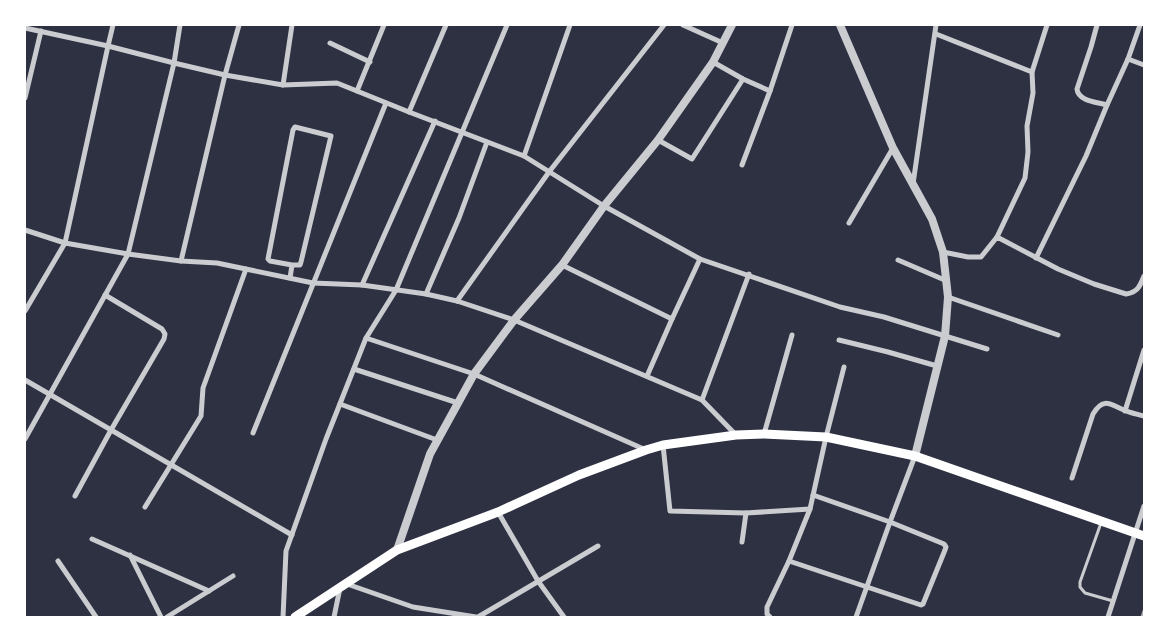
<svg xmlns="http://www.w3.org/2000/svg" width="1169" height="642" font-family="'Work Sans',sans-serif">
<style>
.lines{fill:none;stroke-linecap:round;stroke-linejoin:round}
.service{stroke:#caccd0;stroke-width:3}
.minor{stroke:#caccd0;stroke-width:5}
.tertiary{stroke:#caccd0;stroke-width:8}
.secondary{stroke:#fff;stroke-width:9}
.rail{stroke:#abadb3;stroke-width:3}
</style>
<rect width="100%" height="100%" fill="#2d3142"/>
<g class="lines">
<path class="service" d="M 1101,523 L 1080,582 L 1080,587 L 1085,593 L 1113,601"/>
<g class="minor">
<path d="M 683,25 L 723,43"/>
<path d="M 1097,25 L 1091,47 L 1077,89 C 1078,101 1097,102 1107,105"/>
<path d="M 25,28 L 108,46 L 174,63 L 225,75 L 283,85 L 337,83 L 409,112 L 524,156 L 604,206 L 700,259 L 840,307 L 884,317 L 987,349"/>
<path d="M 936,34 L 1032,72"/>
<path d="M 330,43 L 370,62"/>
<path d="M 1128,59 L 1144,65"/>
<path d="M 713,62 L 743,79 L 770,91 L 742,165"/>
<path d="M 283,85 L 292,25"/>
<path d="M 357,91 L 384,25"/>
<path d="M 770,91 L 792,25"/>
<path d="M 25,98 L 41,31"/>
<path d="M 409,112 L 446,25"/>
<path d="M 658,140 L 692,159 L 743,79"/>
<path d="M 524,156 L 570,25"/>
<path d="M 913,184 L 936,25"/>
<path d="M 849,223 L 893,148"/>
<path d="M 25,230 L 65,243 L 128,254 L 181,261 L 217,263 L 313,283 L 362,285 L 426,294 L 457,301 L 514,320 L 702,400 L 736,435"/>
<path d="M 997,237 L 1025,178 L 1028,152 L 1027,126 L 1033,93 L 1032,72 L 1047,25"/>
<path d="M 943,252 L 968,257 L 981,257 L 997,237 L 1058,269 L 1094,284 L 1126,294 C 1138,292 1140,286 1144,276"/>
<path d="M 1036,258 L 1086,156 L 1107,105 L 1128,59 L 1140,25"/>
<path d="M 898,260 L 947,281"/>
<path d="M 181,261 L 225,75 L 239,25"/>
<path d="M 562,265 L 672,319"/>
<path d="M 290,278 L 292,265 L 270,261 L 268,259 L 293,130 L 295,127 L 331,136 L 301,262 L 300,265 L 292,265"/>
<path d="M 362,285 L 435,121"/>
<path d="M 426,294 L 459,218 L 487,142"/>
<path d="M 948,297 L 1058,335"/>
<path d="M 457,301 L 549,172 L 664,25"/>
<path d="M 25,311 L 65,243 L 108,46 L 113,25"/>
<path d="M 366,338 L 474,374 L 646,450"/>
<path d="M 839,340 L 888,352 L 937,366"/>
<path d="M 354,369 L 458,403"/>
<path d="M 647,376 L 672,319 L 700,259"/>
<path d="M 25,380 L 292,535"/>
<path d="M 702,400 L 749,274"/>
<path d="M 340,404 L 437,440"/>
<path d="M 1125,411 L 1144,350"/>
<path d="M 253,433 L 386,103"/>
<path d="M 764,434 L 792,335"/>
<path d="M 25,439 L 128,254 L 174,63 L 180,25"/>
<path d="M 663,445 L 670,511 L 746,513 L 810,509"/>
<path d="M 1072,478 L 1093,414 C 1103,397 1110,404 1124,410 C 1130,413 1137,414 1144,416"/>
<path d="M 75,496 L 111,430 L 164,339 L 165,334 L 162,329 L 105,295"/>
<path d="M 145,507 L 201,416 L 203,388 L 246,269"/>
<path d="M 498,512 L 538,581 L 564,617"/>
<path d="M 92,539 L 209,591"/>
<path d="M 742,542 L 746,513"/>
<path d="M 130,555 L 161,617"/>
<path d="M 58,561 L 96,617"/>
<path d="M 789,561 L 921,605 L 923,604 L 945,550 L 946,547 L 944,544 L 890,522 L 813,495"/>
<path d="M 347,584 L 413,607 L 476,617"/>
<path d="M 167,617 L 233,576"/>
<path d="M 283,617 L 286,551 L 326,439 L 366,338 L 396,290 L 507,25"/>
<path d="M 334,617 L 340,588"/>
<path d="M 478,617 L 598,546"/>
<path d="M 770,617 L 767,614 L 767,607 L 789,561 L 810,509 L 826,437 L 844,367"/>
<path d="M 856,617 L 890,522 L 915,456"/>
<path d="M 1108,617 L 1144,506"/>
</g>
<g class="tertiary">
<path d="M 840,25 L 893,148 L 932,219 L 943,252 L 948,297 L 945,336 L 915,456"/>
<path d="M 397,550 L 430,454 L 474,374 L 514,320 L 562,265 L 604,206 L 658,140 L 713,62 L 732,25"/>
</g>
<path class="secondary" d="M 295,617 L 397,550 L 498,512 L 579,475 L 646,450 L 663,445 L 736,435 L 764,434 L 826,437 L 915,456 L 1144,536"/>
<path class="rail" d="M 1142,617 L 1144,611"/>
</g>
<rect width="1169" height="642" fill="none" stroke="#ffffff" stroke-width="52"/>
</svg>
